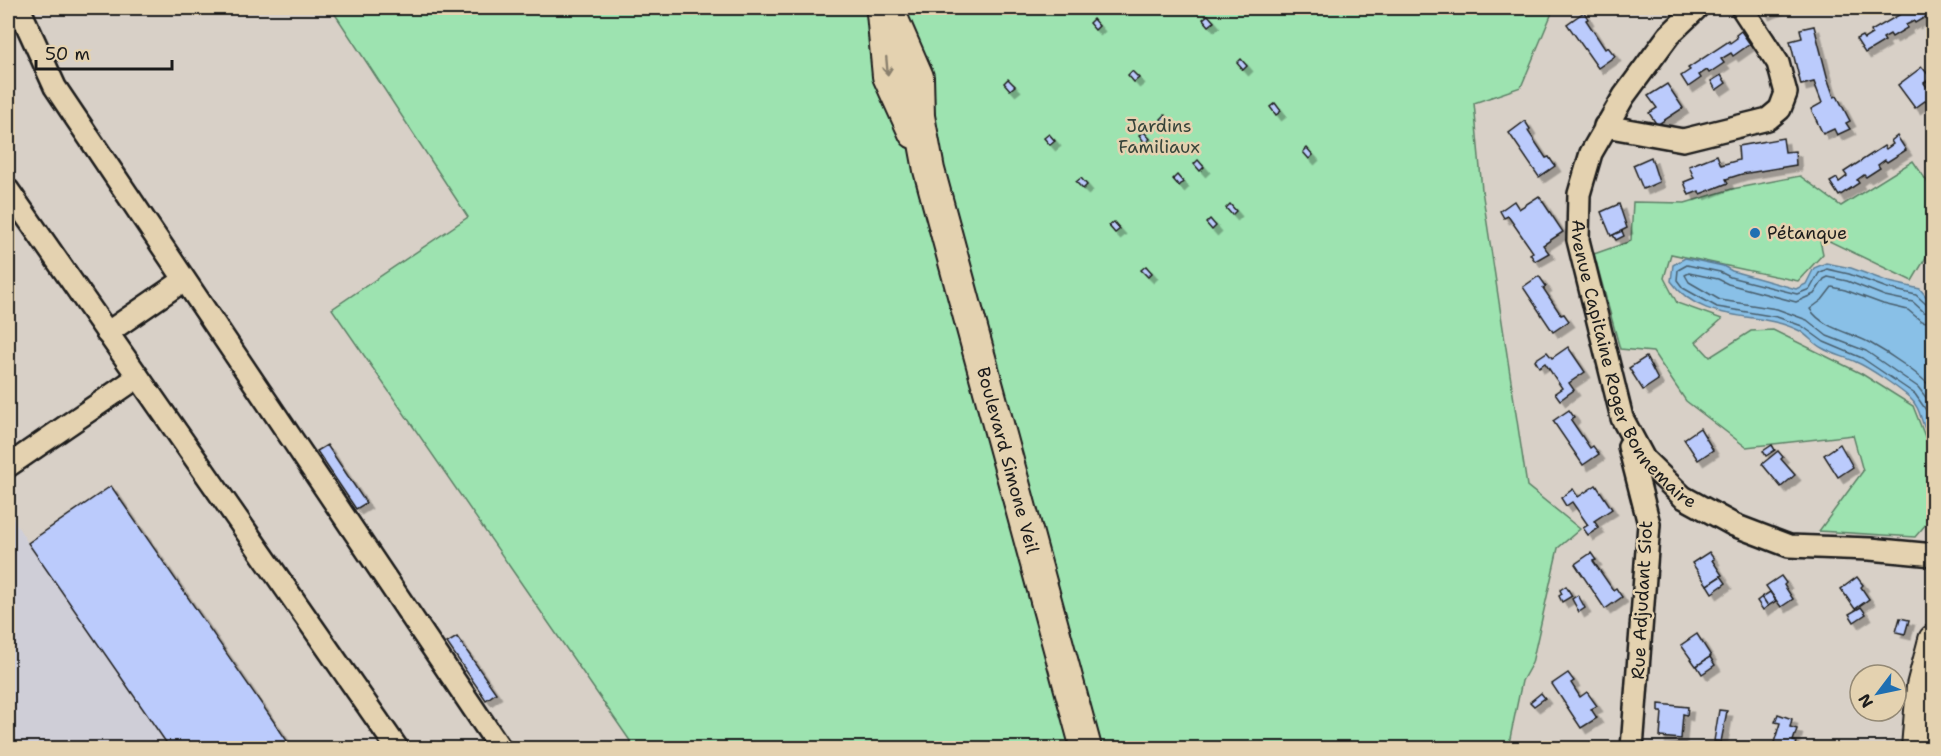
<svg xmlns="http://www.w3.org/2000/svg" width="1941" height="756" font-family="'Shantell Sans',sans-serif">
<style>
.built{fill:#cfced7}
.green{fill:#9de3b0;stroke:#5c8066;stroke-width:1.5}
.water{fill:#89c0e7;stroke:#5d7e96;stroke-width:1.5}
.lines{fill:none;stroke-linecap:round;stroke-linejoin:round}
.shore{stroke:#485e6d;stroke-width:1.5}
.building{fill:#bbcbfc;stroke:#1c1c1c;stroke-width:1.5;filter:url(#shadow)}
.minor-casing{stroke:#1c1c1c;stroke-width:26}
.secondary-casing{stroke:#1c1c1c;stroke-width:34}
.minor{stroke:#e4d2b0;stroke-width:21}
.secondary{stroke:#e4d2b0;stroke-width:30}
.oneway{stroke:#8a806d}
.poi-dot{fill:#1f6fb2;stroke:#e4d2b0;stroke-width:2}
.labels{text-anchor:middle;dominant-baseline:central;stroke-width:5;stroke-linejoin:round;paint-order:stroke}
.park-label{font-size:18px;fill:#36443a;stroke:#e4d2b0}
.poi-label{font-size:18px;fill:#1c1c1c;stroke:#e4d2b0;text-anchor:start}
.street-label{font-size:18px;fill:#1c1c1c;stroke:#e4d2b0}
</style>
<defs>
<filter id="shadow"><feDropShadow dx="5.5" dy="5.5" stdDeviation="0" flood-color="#0004"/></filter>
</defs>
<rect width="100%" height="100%" fill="#d8d0c7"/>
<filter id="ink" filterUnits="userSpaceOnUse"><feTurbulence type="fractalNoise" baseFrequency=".0167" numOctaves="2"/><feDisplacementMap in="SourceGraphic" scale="12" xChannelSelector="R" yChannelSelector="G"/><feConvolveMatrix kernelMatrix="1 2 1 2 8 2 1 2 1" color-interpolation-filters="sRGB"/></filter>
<g filter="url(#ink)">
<path class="built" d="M 8,511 L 28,543 L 170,748 L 8,748 Z"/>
<g class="green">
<path d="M 331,8 L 1554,8 L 1521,87 L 1474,103 L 1482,190 L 1527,486 L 1580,529 L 1558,548 L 1532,663 L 1522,681 L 1508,748 L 635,748 L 332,309 L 468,217 Z"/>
<path d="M 1913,161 L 1933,190 L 1934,244 L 1912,281 L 1819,236 L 1823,254 L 1798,281 L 1671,254 L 1664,278 L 1677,303 L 1722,319 L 1696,342 L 1710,357 L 1751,331 L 1773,330 L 1862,374 L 1913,406 L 1933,457 L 1933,516 L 1915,537 L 1819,531 L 1863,471 L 1853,435 L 1746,447 L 1686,401 L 1653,352 L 1620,349 L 1594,254 L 1631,241 L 1633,202 L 1685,203 L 1732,189 L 1800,176 L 1841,206 Z"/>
</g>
<path class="water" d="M 1685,258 L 1723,266 L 1732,271 L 1796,289 L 1806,284 L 1814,268 L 1826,263 L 1851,268 L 1889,282 L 1920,289 L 1933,305 L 1933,439 C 1920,431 1924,410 1909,397 C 1897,387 1870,368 1856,362 C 1845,357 1832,354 1822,348 C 1814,344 1808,336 1800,331 C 1758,309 1703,326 1671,281 L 1673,265 Z"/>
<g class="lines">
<g class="shore">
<path d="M 1934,307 L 1927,305 L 1916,295 L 1887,288 L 1849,274 L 1827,269 L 1819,273 L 1810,289 L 1797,294 L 1730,277 L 1720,272 L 1687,265 L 1678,270 L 1677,280 L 1683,288 L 1717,307 L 1777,317 L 1802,326 L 1824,342 L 1862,358 L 1915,394 L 1926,410 L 1934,432"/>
<path d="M 1934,314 L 1924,312 L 1913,302 L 1885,296 L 1847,281 L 1828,277 L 1824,279 L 1814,294 L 1796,302 L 1728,284 L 1718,279 L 1689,273 L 1685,275 L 1689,282 L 1720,300 L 1777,309 L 1807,320 L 1827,336 L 1866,351 L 1918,387 L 1934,408"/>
<path d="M 1934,323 L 1921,321 L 1908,310 L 1883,304 L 1845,290 L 1832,287 L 1822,300 L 1810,309 C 1823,329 1850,332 1870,343 C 1888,353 1922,375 1934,391"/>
</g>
</g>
<g class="building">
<path d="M 1761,8 L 1780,8 L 1764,14 Z"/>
<path d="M 1911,8 L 1914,10 L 1918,8 L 1934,8 L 1934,12 L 1915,23 L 1914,21 L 1906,25 L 1907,28 L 1892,37 L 1890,34 L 1883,38 L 1885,41 L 1865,53 L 1856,39 L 1862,36 L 1864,39 L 1872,34 L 1871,31 Z"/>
<path d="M 1584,12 L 1588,19 L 1586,20 L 1605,49 L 1608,47 L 1615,56 L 1598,68 L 1567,24 Z"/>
<path d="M 1208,15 L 1214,22 L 1209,26 L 1203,19 Z"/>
<path d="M 1093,19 L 1099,26 L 1095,30 L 1089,23 Z"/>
<path d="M 1814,26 L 1828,80 L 1834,97 L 1837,96 L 1850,121 L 1846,123 L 1850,129 L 1837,135 L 1834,129 L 1823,134 L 1811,109 L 1822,103 L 1814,82 L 1801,85 L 1790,41 L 1802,38 L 1800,29 Z"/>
<path d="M 1741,31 L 1750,44 L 1733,56 L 1731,53 L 1721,59 L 1724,63 L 1709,73 L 1707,70 L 1699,75 L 1701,78 L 1688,87 L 1681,76 L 1690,70 L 1688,68 L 1729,41 L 1730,43 L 1737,38 L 1736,35 Z"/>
<path d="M 1241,59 L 1247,66 L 1243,70 L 1237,63 Z"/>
<path d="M 1922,67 L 1931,78 L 1924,83 L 1933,95 L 1915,108 L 1898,85 Z"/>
<path d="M 1132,71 L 1139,78 L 1134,82 L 1128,75 Z"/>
<path d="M 1721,75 L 1726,83 L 1716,90 L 1711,81 Z"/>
<path d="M 1008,79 L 1015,86 L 1010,90 L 1004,83 Z"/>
<path d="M 1667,84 L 1683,108 L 1657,125 L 1649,113 L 1657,108 L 1648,96 Z"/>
<path d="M 1275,103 L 1281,111 L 1276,115 L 1270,107 Z"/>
<path d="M 1165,115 L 1172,122 L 1167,126 L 1161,119 Z"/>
<path d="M 1525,121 L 1530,129 L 1528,131 L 1546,158 L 1549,157 L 1555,166 L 1539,177 L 1509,133 Z"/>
<path d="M 1144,132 L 1150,139 L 1145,143 L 1139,135 Z"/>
<path d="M 1049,134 L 1055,141 L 1050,145 L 1044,138 Z"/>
<path d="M 1897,136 L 1906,150 L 1887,162 L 1885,160 L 1878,165 L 1880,168 L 1866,177 L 1864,175 L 1857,180 L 1859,183 L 1839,196 L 1830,182 L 1837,178 L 1839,182 L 1847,176 L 1844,172 L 1884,146 L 1886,149 L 1893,144 L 1891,141 Z"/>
<path d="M 1783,138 L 1785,152 L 1795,151 L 1796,165 L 1742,174 L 1726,179 L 1728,183 L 1700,194 L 1699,191 L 1689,195 L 1684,182 L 1694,178 L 1689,166 L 1717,155 L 1721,165 L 1739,160 L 1738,146 Z"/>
<path d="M 1307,148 L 1313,155 L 1309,159 L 1303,152 Z"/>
<path d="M 1651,157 L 1659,182 L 1643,189 L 1633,165 Z"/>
<path d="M 1198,160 L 1204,167 L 1200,171 L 1194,164 Z"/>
<path d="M 1177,175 L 1183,182 L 1179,186 L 1173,179 Z"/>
<path d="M 1081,178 L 1087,185 L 1083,189 L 1076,182 Z"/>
<path d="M 1539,196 L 1563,232 L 1543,245 L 1549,253 L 1535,261 L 1530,254 L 1533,252 L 1508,216 L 1504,218 L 1500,211 L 1514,201 L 1519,209 Z"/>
<path d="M 1230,204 L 1236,211 L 1232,215 L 1226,208 Z"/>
<path d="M 1619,204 L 1627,228 L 1611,236 L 1601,212 Z"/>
<path d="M 1210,219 L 1216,226 L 1212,230 L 1206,223 Z"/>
<path d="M 1114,222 L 1120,229 L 1115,233 L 1109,226 Z"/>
<path d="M 1622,231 L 1624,236 L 1616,240 L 1613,235 Z"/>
<path d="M 1146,266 L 1152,273 L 1148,277 L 1141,270 Z"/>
<path d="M 1539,276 L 1546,286 L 1543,288 L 1561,315 L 1564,314 L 1569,321 L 1553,332 L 1523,287 Z"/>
<path d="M 1568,347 L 1585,372 L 1569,383 L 1574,390 L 1560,400 L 1555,393 L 1562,388 L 1545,363 L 1539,367 L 1535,360 L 1547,352 L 1552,358 Z"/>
<path d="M 1646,357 L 1658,380 L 1643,390 L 1629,368 Z"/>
<path d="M 1569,410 L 1574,417 L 1571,420 L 1590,448 L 1593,446 L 1599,454 L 1583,465 L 1553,421 Z"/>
<path d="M 1700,428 L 1713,450 L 1698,460 L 1684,439 Z"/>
<path d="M 1840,444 L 1853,467 L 1838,477 L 1824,455 Z"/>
<path d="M 327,445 L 366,503 L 356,509 L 317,451 Z"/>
<path d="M 1772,445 L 1775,450 L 1766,456 L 1763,451 Z"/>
<path d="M 1778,451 L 1783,457 L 1781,459 L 1795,475 L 1781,487 L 1762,464 Z"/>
<path d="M 1596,485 L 1612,509 L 1594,521 L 1599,528 L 1588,535 L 1583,528 L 1588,525 L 1572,502 L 1566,506 L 1561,498 L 1573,489 L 1578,497 Z"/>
<path d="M 111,486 L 292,748 L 170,748 L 28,543 Z"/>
<path d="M 1709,552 L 1714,559 L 1712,560 L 1722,575 L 1707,585 L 1692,563 Z"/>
<path d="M 1591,553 L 1596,560 L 1593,561 L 1613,590 L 1616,588 L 1622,597 L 1605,609 L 1575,564 Z"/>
<path d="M 1721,576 L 1726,583 L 1712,593 L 1707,585 Z"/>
<path d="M 1781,576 L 1786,583 L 1784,585 L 1793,599 L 1781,607 L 1766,586 Z"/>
<path d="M 1857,577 L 1863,585 L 1861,587 L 1869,599 L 1855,609 L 1841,589 Z"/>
<path d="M 1566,586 L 1572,596 L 1562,602 L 1559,596 L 1562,594 L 1560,590 Z"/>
<path d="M 1770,592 L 1776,601 L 1768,606 L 1762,597 Z"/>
<path d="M 1578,595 L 1585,608 L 1579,612 L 1572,599 Z"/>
<path d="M 1762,597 L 1768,606 L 1763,610 L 1757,601 Z"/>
<path d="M 1861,607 L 1866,614 L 1854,622 L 1849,614 Z"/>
<path d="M 1900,618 L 1909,620 L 1905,634 L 1896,632 Z"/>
<path d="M 1697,634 L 1711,656 L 1696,666 L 1681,645 Z"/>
<path d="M 457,637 L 496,693 L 486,700 L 447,643 Z"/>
<path d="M 1710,657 L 1715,665 L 1702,674 L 1697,666 Z"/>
<path d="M 1568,673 L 1574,681 L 1571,683 L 1580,697 L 1587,692 L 1597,706 L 1591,709 L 1597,718 L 1581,728 L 1552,684 Z"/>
<path d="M 1541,693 L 1545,698 L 1534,706 L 1530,702 Z"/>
<path d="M 1659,704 L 1688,707 L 1687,715 L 1683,714 L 1681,739 L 1660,737 L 1662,712 L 1659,712 Z"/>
<path d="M 1719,710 L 1727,711 L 1721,742 L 1714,741 Z"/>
<path d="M 1778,714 L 1792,719 L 1790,727 L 1797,729 L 1793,741 L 1797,742 L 1795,748 L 1782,748 L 1773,746 L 1780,723 L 1775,722 Z"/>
</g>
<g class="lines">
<g class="minor-casing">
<g id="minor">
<path d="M 19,8 L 55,87 L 500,748"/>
<path id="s1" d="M 1697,8 L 1669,35 L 1624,96 L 1591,153 L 1579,194 L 1578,240 L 1622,418 L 1644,459 L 1683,497 L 1734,525 L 1789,546 L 1870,549 L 1934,555"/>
<path d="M 1605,126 L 1683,140 L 1768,119 L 1780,109 L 1786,93 L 1778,63 L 1742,8"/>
<path d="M 8,190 L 397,748"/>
<path d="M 107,333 L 184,280"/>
<path d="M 1629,446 L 1649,524 L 1632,748"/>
<path d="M 8,466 L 138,377"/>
</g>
</g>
<g class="secondary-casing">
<g id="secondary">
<path id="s2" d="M 888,8 L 918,77 L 919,116 L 929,170 L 1086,748"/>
<path d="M 882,13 L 888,76 L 914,133"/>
<path d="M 1917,748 L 1922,686 L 1934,640"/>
</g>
</g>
<use href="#minor" class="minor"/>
<use href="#secondary" class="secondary"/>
</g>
<defs><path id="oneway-shaft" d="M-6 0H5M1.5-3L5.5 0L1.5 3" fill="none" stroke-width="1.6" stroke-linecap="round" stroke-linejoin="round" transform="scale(1.5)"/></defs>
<use class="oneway" href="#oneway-shaft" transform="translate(887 66) rotate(85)"/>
</g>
<circle class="poi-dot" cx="1755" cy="233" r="6"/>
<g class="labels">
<g class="park-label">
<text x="1159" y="126">Jardins<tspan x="1159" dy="21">Familiaux</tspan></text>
</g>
<g class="poi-label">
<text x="1767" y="233">Pétanque</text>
</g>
<g class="street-label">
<text stroke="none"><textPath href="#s1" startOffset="408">Avenue Capitaine Roger Bonnemaire</textPath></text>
<text stroke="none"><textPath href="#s2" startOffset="470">Boulevard Simone Veil</textPath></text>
<text transform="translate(1642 600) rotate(-87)">Rue Adjudant Siot</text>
</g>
</g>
<rect width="1941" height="756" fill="none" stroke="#e4d2b0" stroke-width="30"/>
<rect x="15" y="15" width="1911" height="726" fill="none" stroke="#1c1c1c" stroke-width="2" filter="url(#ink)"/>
<g transform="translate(1878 693) rotate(238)"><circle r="28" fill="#e4d2b0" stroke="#948975" stroke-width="1.5"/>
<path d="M0-4.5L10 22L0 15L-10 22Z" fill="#1f6fb2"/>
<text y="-9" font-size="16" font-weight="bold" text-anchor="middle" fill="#1c1c1c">N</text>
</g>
<path d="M36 60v9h136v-9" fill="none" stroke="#1c1c1c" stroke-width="3"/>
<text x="45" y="60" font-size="18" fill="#1c1c1c" stroke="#e4d2b0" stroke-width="4.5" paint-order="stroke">50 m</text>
</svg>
